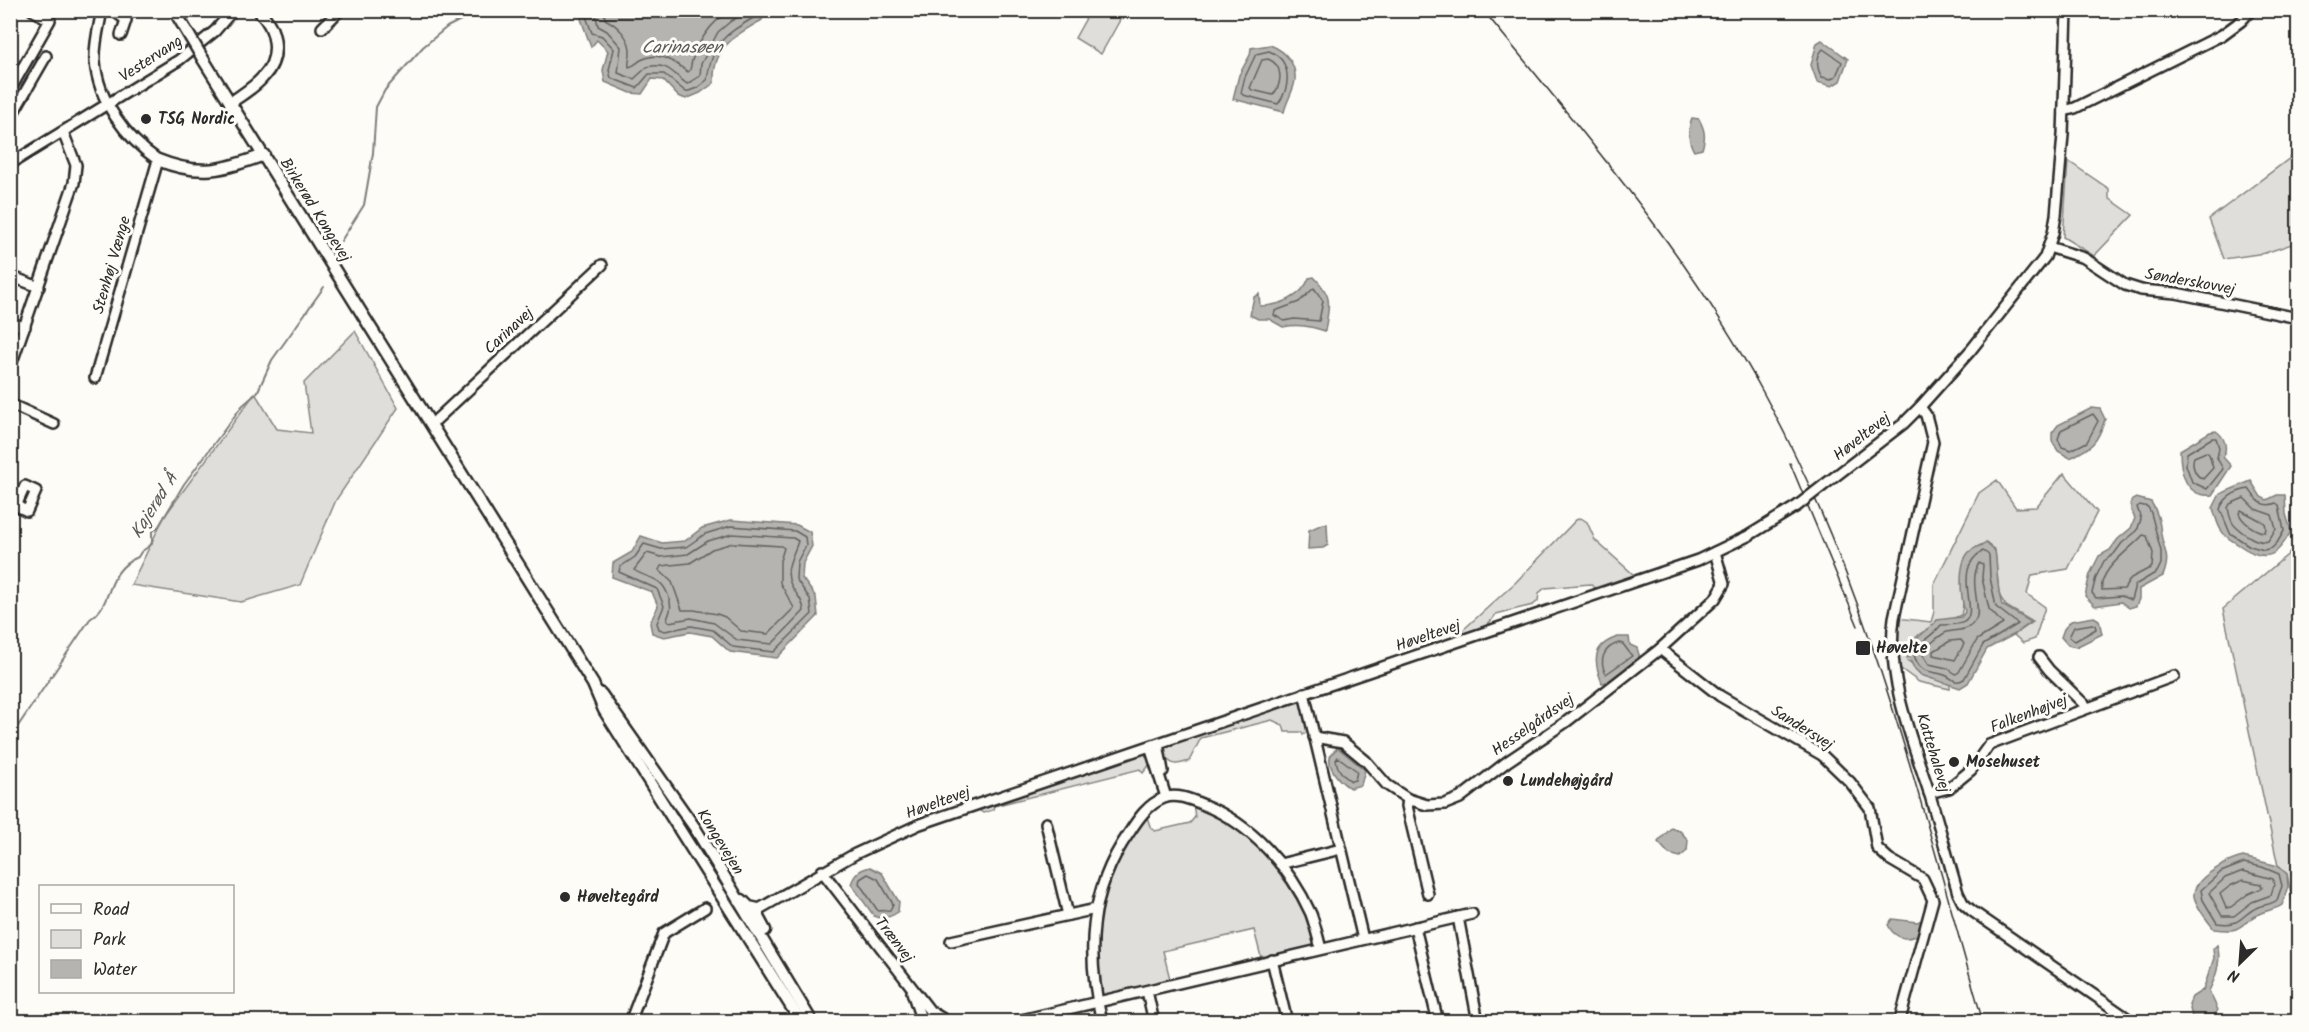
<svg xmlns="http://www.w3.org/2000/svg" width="2309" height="1032" font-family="Kalam,sans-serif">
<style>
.green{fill:#dfdeda;stroke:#858482;stroke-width:1.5}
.water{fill:#b5b4b1;stroke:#7e7d7b;stroke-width:1.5}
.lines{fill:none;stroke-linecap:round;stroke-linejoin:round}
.shore{stroke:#626261;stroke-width:1.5}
.stream{stroke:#7e7d7b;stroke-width:2}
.minor-casing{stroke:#2b2b2b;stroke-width:14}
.major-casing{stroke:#2b2b2b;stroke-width:15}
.minor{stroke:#fdfcf7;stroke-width:9}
.major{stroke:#fdfcf7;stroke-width:10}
.tram{stroke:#2b2b2b;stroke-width:1.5}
.minor-bridge-casing{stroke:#2b2b2b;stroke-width:14;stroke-linecap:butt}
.major-bridge-casing{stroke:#2b2b2b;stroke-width:15;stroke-linecap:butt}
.minor-bridge{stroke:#fdfcf7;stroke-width:9}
.major-bridge{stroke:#fdfcf7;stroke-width:10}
.poi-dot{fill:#2b2b2b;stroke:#fdfcf7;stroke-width:2}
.labels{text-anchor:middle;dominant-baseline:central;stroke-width:6;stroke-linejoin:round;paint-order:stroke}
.street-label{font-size:16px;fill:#2b2b2b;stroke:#fdfcf7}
.poi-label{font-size:16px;font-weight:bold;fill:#2b2b2b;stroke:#fdfcf7;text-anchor:start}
.water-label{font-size:18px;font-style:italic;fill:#5b5b5a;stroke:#fdfcf7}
</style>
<rect width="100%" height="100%" fill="#fdfcf7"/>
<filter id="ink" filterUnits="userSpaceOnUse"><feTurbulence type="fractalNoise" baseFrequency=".0167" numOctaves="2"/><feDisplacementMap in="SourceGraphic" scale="12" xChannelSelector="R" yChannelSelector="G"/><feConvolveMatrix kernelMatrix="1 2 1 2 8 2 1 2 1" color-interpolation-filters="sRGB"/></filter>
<g filter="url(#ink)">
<g class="green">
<path d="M 1090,11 L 1125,11 L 1101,54 L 1075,38 Z"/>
<path d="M 2298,152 L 2298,242 L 2265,253 L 2224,259 L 2209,219 Z"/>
<path d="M 2068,161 L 2109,189 L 2109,198 L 2133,215 L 2094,256 L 2063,237 Z"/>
<path d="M 355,331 L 398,408 L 336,500 L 300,585 L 241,602 L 131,585 L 164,517 L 255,393 L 277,429 L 311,433 L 304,383 Z"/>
<path d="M 2064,473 L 2097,512 L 2068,569 L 2032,575 L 2027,594 L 2045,607 L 2035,639 L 2023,643 L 2014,635 L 2033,622 L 2006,606 L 1999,595 L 1995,550 L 1985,543 C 1947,558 1970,588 1961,615 C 1939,625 1906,631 1907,660 L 1933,679 L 1950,681 L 1950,689 L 1919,682 L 1890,661 L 1897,618 L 1931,622 L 1934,612 L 1934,584 L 1979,493 L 1997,480 L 2016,508 L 2036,507 Z"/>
<path d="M 1581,518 L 1587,522 L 1595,540 L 1634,575 L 1595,588 L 1590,584 L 1545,588 L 1539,593 L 1538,601 L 1533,605 L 1496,614 C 1486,630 1471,636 1453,639 L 1516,582 L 1576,520 Z"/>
<path d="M 2298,546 L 2298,929 L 2287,874 L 2278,866 L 2223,609 Z"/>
<path d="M 1298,701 L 1302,704 L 1310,730 L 1303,735 L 1302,732 L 1285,732 L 1283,725 L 1272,720 L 1201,738 L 1189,761 C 1177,765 1170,767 1164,753 L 1167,746 L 1172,743 Z"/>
<path d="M 1143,753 L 1146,755 L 1151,763 L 1143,773 L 1140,769 L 994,806 L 993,810 L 983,813 L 979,810 L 979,808 Z"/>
<path d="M 1193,804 C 1256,828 1297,882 1316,944 L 1315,947 L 1230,967 L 1229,965 L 1261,957 L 1254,930 L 1163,951 L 1170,979 L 1188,976 L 1188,978 L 1102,997 L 1100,995 L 1095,962 L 1101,902 L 1111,872 L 1125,844 L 1145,818 L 1147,817 L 1150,826 L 1155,831 L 1190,823 L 1195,817 Z"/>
</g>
<g class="water">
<path d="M 582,11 L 765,10 L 765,11 L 762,20 C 735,36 712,47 714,83 L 700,93 L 686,99 L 678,96 L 663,80 L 652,79 L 642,94 L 631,93 L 605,82 L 603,70 L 608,51 L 597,40 L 591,47 L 581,19 Z"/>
<path d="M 1822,40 L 1848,59 L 1840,81 L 1832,86 L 1817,82 L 1811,65 L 1817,43 Z"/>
<path d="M 1270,45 C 1286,51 1299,66 1294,85 C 1291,95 1286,103 1284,112 L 1233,99 L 1239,75 L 1250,55 L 1251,48 Z"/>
<path d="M 1692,118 L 1699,119 C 1705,130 1706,137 1702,149 L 1694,151 C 1688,141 1688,129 1692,118 Z"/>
<path d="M 1314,277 C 1334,298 1329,304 1325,331 C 1310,326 1298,324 1283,327 L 1269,319 L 1258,319 L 1250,315 L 1254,297 L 1259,294 L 1260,306 C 1280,306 1302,297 1309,278 Z"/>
<path d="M 2092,408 L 2100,409 L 2105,419 C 2098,443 2091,448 2070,458 L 2058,451 L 2052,441 L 2052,433 L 2058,425 Z"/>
<path d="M 2216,431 C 2225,437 2228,448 2223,457 L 2231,466 L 2212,495 C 2185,498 2180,471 2180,450 L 2210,432 Z"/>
<path d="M 2251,481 L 2261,497 L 2267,500 L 2277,495 L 2285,495 L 2286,514 L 2291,531 C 2277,558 2265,563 2239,545 C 2232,540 2226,539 2221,530 C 2217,524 2215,515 2213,508 L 2220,494 Z"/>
<path d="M 2136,498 L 2151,502 C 2158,512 2160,522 2161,534 C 2164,553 2171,555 2163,576 L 2139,589 L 2139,599 L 2136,606 L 2129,608 L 2121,602 L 2095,606 L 2085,596 L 2090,574 L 2099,556 L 2110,550 L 2118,539 L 2131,528 L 2135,518 L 2131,511 L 2131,501 Z"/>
<path d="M 731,520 L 797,525 L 810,532 L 812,546 L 803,563 L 802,578 L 816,597 L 818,616 L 777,658 L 730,652 L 712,636 L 690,632 L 664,637 L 652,633 L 650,623 L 658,606 L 652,592 L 612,577 L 613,563 L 632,552 L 641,536 L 662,543 L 685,541 L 702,528 Z"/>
<path d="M 1323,524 L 1327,524 L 1328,545 L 1323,548 L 1308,549 L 1309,530 Z"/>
<path d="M 1986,543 L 1995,551 C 1998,569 1996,586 2002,605 L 2031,622 L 2015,634 L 1987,649 L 1968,683 L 1960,688 L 1921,675 L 1914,668 L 1906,652 C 1915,636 1928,632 1937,620 L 1961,617 L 1965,612 C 1961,598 1957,565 1969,552 C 1973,548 1981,546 1986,543 Z"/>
<path d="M 2094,617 L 2099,620 L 2102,634 L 2076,647 L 2068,645 L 2061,637 L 2064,629 L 2071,621 Z"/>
<path d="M 1618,637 L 1629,637 L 1630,645 L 1637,648 L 1640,658 L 1608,682 L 1602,683 C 1593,661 1592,645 1618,637 Z"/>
<path d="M 1338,748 L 1365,770 L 1361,785 L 1350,788 C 1337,780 1319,759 1338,748 Z"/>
<path d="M 1671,828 L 1680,831 L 1688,840 L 1687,851 L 1680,857 L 1669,854 L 1658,842 Z"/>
<path d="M 2243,857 L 2278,866 L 2287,874 L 2288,887 L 2282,905 C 2275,910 2266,910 2259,914 C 2237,926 2243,933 2214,929 C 2207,920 2196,907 2194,896 C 2192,878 2229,860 2243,857 Z"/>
<path d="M 870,867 L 882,873 L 899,902 L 898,912 C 891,917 882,920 874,916 L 851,884 C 855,873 859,870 870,867 Z"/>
<path d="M 1892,919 L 1917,922 L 1922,920 L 1925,922 L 1923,932 C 1909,941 1896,941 1888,925 Z"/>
<path d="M 2217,945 C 2222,960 2216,977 2209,991 L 2218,1010 C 2214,1017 2205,1022 2197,1021 L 2192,1017 L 2189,1004 L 2192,997 L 2203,990 L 2214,958 L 2213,949 Z"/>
</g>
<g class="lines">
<g class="shore">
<path d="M 588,10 L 587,19 L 592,33 L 602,36 L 614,49 L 609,70 L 611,78 L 637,88 L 649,74 L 664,74 L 686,92 L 697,88 L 707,80 C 712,43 724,35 755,17 L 758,10"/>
<path d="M 595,10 L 598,26 L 607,31 L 621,47 L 618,73 L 634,79 L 647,67 C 668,62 672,73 687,84 L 700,76 L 701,64 L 718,32 L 731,21 L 750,10"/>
<path d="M 604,10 L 605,19 C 617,25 631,38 630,53 C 630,59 628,62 629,67 C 634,66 636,63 641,60 C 660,50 674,62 688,72 L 690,70 C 693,48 711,20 732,10"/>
<path d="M 1823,49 L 1842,62 L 1836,76 L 1831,79 L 1822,77 C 1816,68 1816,56 1823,49 Z"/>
<path d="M 1269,51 C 1292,60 1291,87 1278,104 L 1243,95 L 1241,93 L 1245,77 L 1256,54 Z"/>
<path d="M 1268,59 C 1284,65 1282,84 1273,95 L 1252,90 L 1250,88 L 1262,60 Z"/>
<path d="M 1314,288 L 1323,301 L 1319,321 L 1294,319 L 1284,321 L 1274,315 L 1275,311 L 1299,302 Z"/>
<path d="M 2093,414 L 2098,421 L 2087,442 L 2071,450 L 2062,447 L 2058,439 L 2061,430 Z"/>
<path d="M 2212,438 L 2216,438 L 2219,448 L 2217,458 L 2223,469 L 2207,489 L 2192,482 L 2186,465 L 2187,453 Z"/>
<path d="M 2206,452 L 2209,454 L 2213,468 L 2203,479 C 2195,476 2191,465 2194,457 Z"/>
<path d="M 2249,489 C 2257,500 2262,509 2276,503 L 2279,505 L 2284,531 L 2277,543 L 2272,548 L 2264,550 L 2250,546 L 2230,533 L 2220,509 C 2225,496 2236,491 2249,489 Z"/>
<path d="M 2244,498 L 2255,509 L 2272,515 L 2276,529 L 2268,541 C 2259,544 2243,534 2236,527 C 2231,523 2229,514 2228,508 L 2230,504 Z"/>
<path d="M 2140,505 L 2148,507 L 2151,513 L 2161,551 L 2161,564 L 2157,572 L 2135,585 L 2131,600 L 2121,596 L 2096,598 L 2092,593 L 2096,577 L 2104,561 L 2114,554 L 2122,543 L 2137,531 L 2141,519 L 2137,507 Z"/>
<path d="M 2241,510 L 2265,523 L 2266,528 L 2265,532 C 2256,532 2242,522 2239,513 Z"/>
<path d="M 731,526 L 795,531 L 805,537 L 806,545 L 797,562 L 796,579 L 810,599 L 812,614 L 774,652 L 733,647 L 713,630 L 691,626 L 665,631 L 659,629 L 657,623 L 664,606 L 657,589 L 619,572 L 620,567 L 635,557 L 644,544 L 661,549 L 686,547 L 705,534 Z"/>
<path d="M 732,534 L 793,538 L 798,541 C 794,555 783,569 791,585 C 796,595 803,599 804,611 L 772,644 L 737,640 L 714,623 L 691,618 L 669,622 L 667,619 C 671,610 672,605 668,595 C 660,575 649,580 634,570 L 647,553 L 661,557 L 688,554 L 708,541 Z"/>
<path d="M 2143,535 L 2147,536 L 2153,553 L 2152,567 L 2131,578 L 2124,589 L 2102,590 C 2098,570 2131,549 2143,535 Z"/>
<path d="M 733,543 L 781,546 L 784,548 L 780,561 L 780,583 L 794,608 L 768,634 L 741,631 L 725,617 L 717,614 L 694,610 L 682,610 L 672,582 L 659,570 L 661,566 L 690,563 L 712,549 Z"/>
<path d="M 1983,551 L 1989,555 L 1990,577 L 1996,607 L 2018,624 L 1983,645 L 1964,679 C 1956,684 1954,680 1947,676 C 1931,669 1920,677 1913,652 C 1921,640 1933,636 1941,625 C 1948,624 1958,626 1964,622 C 1981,612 1950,569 1983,551 Z"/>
<path d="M 1979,563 L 1983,565 L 1982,578 L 1989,609 L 2003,624 L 1977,640 L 1959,672 L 1956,674 L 1947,668 L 1929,664 L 1922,653 C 1926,647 1941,634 1947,632 C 1959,629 1969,632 1976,619 C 1982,608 1968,582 1979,563 Z"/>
<path d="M 2092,624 L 2095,625 L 2096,629 L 2075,641 L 2069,637 L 2074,627 Z"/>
<path d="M 1961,640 L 1964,644 L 1955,660 L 1934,655 L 1934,651 L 1950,641 Z"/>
<path d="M 1619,643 L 1623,644 L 1632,656 L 1606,674 C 1598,660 1604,647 1619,643 Z"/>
<path d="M 1338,757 L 1357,771 L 1355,780 L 1351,781 C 1343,776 1337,769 1336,760 Z"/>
<path d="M 2244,863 L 2262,867 L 2279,874 L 2282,886 L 2277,900 C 2271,905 2265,904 2258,907 C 2240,915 2242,927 2217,923 L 2203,900 L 2201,890 L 2221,872 Z"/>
<path d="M 2243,871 L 2273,879 L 2274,885 L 2271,895 L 2252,902 L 2234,916 L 2222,916 L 2209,893 L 2225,878 Z"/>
<path d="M 868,874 L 878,879 L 893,904 L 890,910 L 878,911 L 859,883 L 860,879 Z"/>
<path d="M 2243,880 L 2261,884 L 2262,888 L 2248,894 L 2231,907 L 2226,908 L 2220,894 L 2230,886 Z"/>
</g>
<g class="stream">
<path d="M 341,241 L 364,205 L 373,153 L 376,107 L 385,90 L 423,47 L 447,27 L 480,10"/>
<path d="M 10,738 L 90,619 C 114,605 104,571 138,557 L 141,552 L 152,544 L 152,532 L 159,526 L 184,484 L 242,406 L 257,393 L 272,360 L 324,287"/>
</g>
<g class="minor-casing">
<g id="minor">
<path d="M 113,10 L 126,20 L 121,35"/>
<path d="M 322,28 L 340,10"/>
<path d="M 10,90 L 50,20 L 32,10"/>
<path d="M 2064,111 L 2075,108 L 2222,35 L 2241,21 L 2251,10"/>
<path d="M 12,115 L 46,56"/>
<path d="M 10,164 L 179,60 L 215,31 L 233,10"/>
<path d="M 2049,247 L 2084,258 L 2125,285 L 2141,290 L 2176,293 L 2298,318"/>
<path d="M 10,276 L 39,287"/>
<path d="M 10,323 L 25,327"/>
<path d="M 10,368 L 74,183 L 76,165 L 63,132"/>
<path d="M 95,378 L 158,160 C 126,138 98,101 95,61 C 94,44 99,27 102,10"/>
<path d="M 10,404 L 54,424"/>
<path d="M 1920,407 L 1926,415 L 1933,442 L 1894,618 C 1886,676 1911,737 1929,792 C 1939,825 1948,859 1958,893 L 1963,903 L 1972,911 L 2133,1022"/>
<path d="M 436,420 L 602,265"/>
<path d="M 1824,485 L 1903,424 L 1920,407 L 1971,350 L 2045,257 L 2053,233 L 2056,215 L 2063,135 L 2067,10"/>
<path d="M 10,503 L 27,511 L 36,491 L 25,486 L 16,506"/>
<path d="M 1660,649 L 1720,696 L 1822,755 L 1850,782 L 1870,808 L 1877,848 L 1889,859 L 1923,879 L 1933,900 L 1901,1016"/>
<path d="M 2039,657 L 2049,670 L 2087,707"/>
<path d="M 1304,693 L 1363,939"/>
<path d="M 1314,737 L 1343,742 L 1366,761 L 1387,785 L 1408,799 L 1427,805 L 1445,804 L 1460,798 L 1508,761 L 1566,722 L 1660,649 L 1715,599 L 1724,584 L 1715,552"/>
<path d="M 1158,744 L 1163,771"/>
<path d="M 1150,747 L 1166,797"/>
<path d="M 1929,793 L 1949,788 L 1971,770 L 1989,745 L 2174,676"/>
<path d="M 1408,799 L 1407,806 L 1428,894"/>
<path d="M 1046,823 L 1068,915"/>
<path d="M 1280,864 L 1341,849"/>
<path d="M 822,871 L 930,1011 L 948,1022"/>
<path d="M 754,912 L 855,854 L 920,824 L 1698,560 L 1748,536 L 1797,506"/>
<path d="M 1458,917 L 1478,1022"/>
<path d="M 1415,927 L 1438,1022"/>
<path d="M 951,941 L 1096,909"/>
<path d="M 1272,960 L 1287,1022"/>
<path d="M 1147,991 L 1154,1022"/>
<path d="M 912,992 L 922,1022"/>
<path d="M 630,1022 L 664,933 L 705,908"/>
<path d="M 1013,1022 L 1472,914"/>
<path d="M 1102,1022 C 1086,954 1088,892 1129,833 C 1138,819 1148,804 1164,798 C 1177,793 1192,800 1204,805 C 1251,824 1290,867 1311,914 C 1315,925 1318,937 1321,949"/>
</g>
</g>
<g class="major-casing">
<g id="major">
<path d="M 174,10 L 190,37"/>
<path d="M 203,59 L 593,684 L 604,710 L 801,1022"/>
<path d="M 230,103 C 241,95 254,88 263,77 C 282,57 277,28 258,10"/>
<path d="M 158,160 C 200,177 223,170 264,155"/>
<path d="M 601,694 L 695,828 L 812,1022"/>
<path d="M 742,900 L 749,907 L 758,909 L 758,917 L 765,930"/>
</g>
</g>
<use href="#minor" class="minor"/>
<use href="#major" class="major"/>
<g class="tram">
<path d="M 1483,10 C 1584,134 1688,253 1764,394 C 1871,590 1921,808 1983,1022"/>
<path d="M 1790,463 L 1858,626"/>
</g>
<g class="minor-bridge-casing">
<path id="minor-bridge" d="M 1797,506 L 1824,485"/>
</g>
<g class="major-bridge-casing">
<path id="major-bridge" d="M 190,37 L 203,59"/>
</g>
<use href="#minor-bridge" class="minor-bridge"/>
<use href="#major-bridge" class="major-bridge"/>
</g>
</g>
<g class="poi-dot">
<circle cx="146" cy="119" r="6"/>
<rect x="1855" y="640" width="16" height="16" rx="3"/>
<circle cx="1954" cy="762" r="6"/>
<circle cx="1508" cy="781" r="6"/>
<circle cx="565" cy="897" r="6"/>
</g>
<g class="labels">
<g class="street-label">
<text transform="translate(151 59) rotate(-33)">Vestervang</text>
<text transform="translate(315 210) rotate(58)">Birkerød Kongevej</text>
<text transform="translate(112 265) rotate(-74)">Stenhøj Vænge</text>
<text transform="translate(2190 282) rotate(10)">Sønderskovvej</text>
<text transform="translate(509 331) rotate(-43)">Carinavej</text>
<text transform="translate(1862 437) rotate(-38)">Høveltevej</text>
<text transform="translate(1428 636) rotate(-19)">Høveltevej</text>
<text transform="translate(2029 714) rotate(-21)">Falkenhøjvej</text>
<text transform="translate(1533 725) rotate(-35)">Hesselgårdsvej</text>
<text transform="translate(1802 728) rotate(32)">Sandersvej</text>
<text transform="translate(1933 753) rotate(73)">Kattehalevej</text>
<text transform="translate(938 803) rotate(-20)">Høveltevej</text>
<text transform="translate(720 842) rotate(58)">Kongevejen</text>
<text transform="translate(894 940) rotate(52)">Trænvej</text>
</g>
<g class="poi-label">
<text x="158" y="119">TSG Nordic</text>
<text x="1876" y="648">Høvelte</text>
<text x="1966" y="762">Mosehuset</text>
<text x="1520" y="781">Lundehøjgård</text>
<text x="577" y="897">Høveltegård</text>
</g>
<g class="water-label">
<text x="682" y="48">Carinasøen</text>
<text transform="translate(155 506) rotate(-58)">Kajerød Å</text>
</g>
</g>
<rect width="2309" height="1032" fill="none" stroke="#fdfcf7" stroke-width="36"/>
<rect x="18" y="18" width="2273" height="996" fill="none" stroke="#2b2b2b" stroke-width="2" filter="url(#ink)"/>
<rect x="39" y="885" width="195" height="108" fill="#fdfcf7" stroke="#a9a8a5" stroke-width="1.5"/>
<rect x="51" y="904" width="30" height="9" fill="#fdfcf7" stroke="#a9a8a5" stroke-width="1.5"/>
<text x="93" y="915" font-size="18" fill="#2b2b2b">Road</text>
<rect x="51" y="930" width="30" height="18" fill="#dfdeda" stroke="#a9a8a5" stroke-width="1.5"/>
<text x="93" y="945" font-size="18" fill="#2b2b2b">Park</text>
<rect x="51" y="960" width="30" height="18" fill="#b5b4b1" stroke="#a9a8a5" stroke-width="1.5"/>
<text x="93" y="975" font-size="18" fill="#2b2b2b">Water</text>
<g transform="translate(2240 963) rotate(205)" stroke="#fdfcf7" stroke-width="4.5" paint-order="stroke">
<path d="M0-4.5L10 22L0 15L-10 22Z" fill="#2b2b2b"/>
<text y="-9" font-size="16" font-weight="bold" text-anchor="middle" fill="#2b2b2b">N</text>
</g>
</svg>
